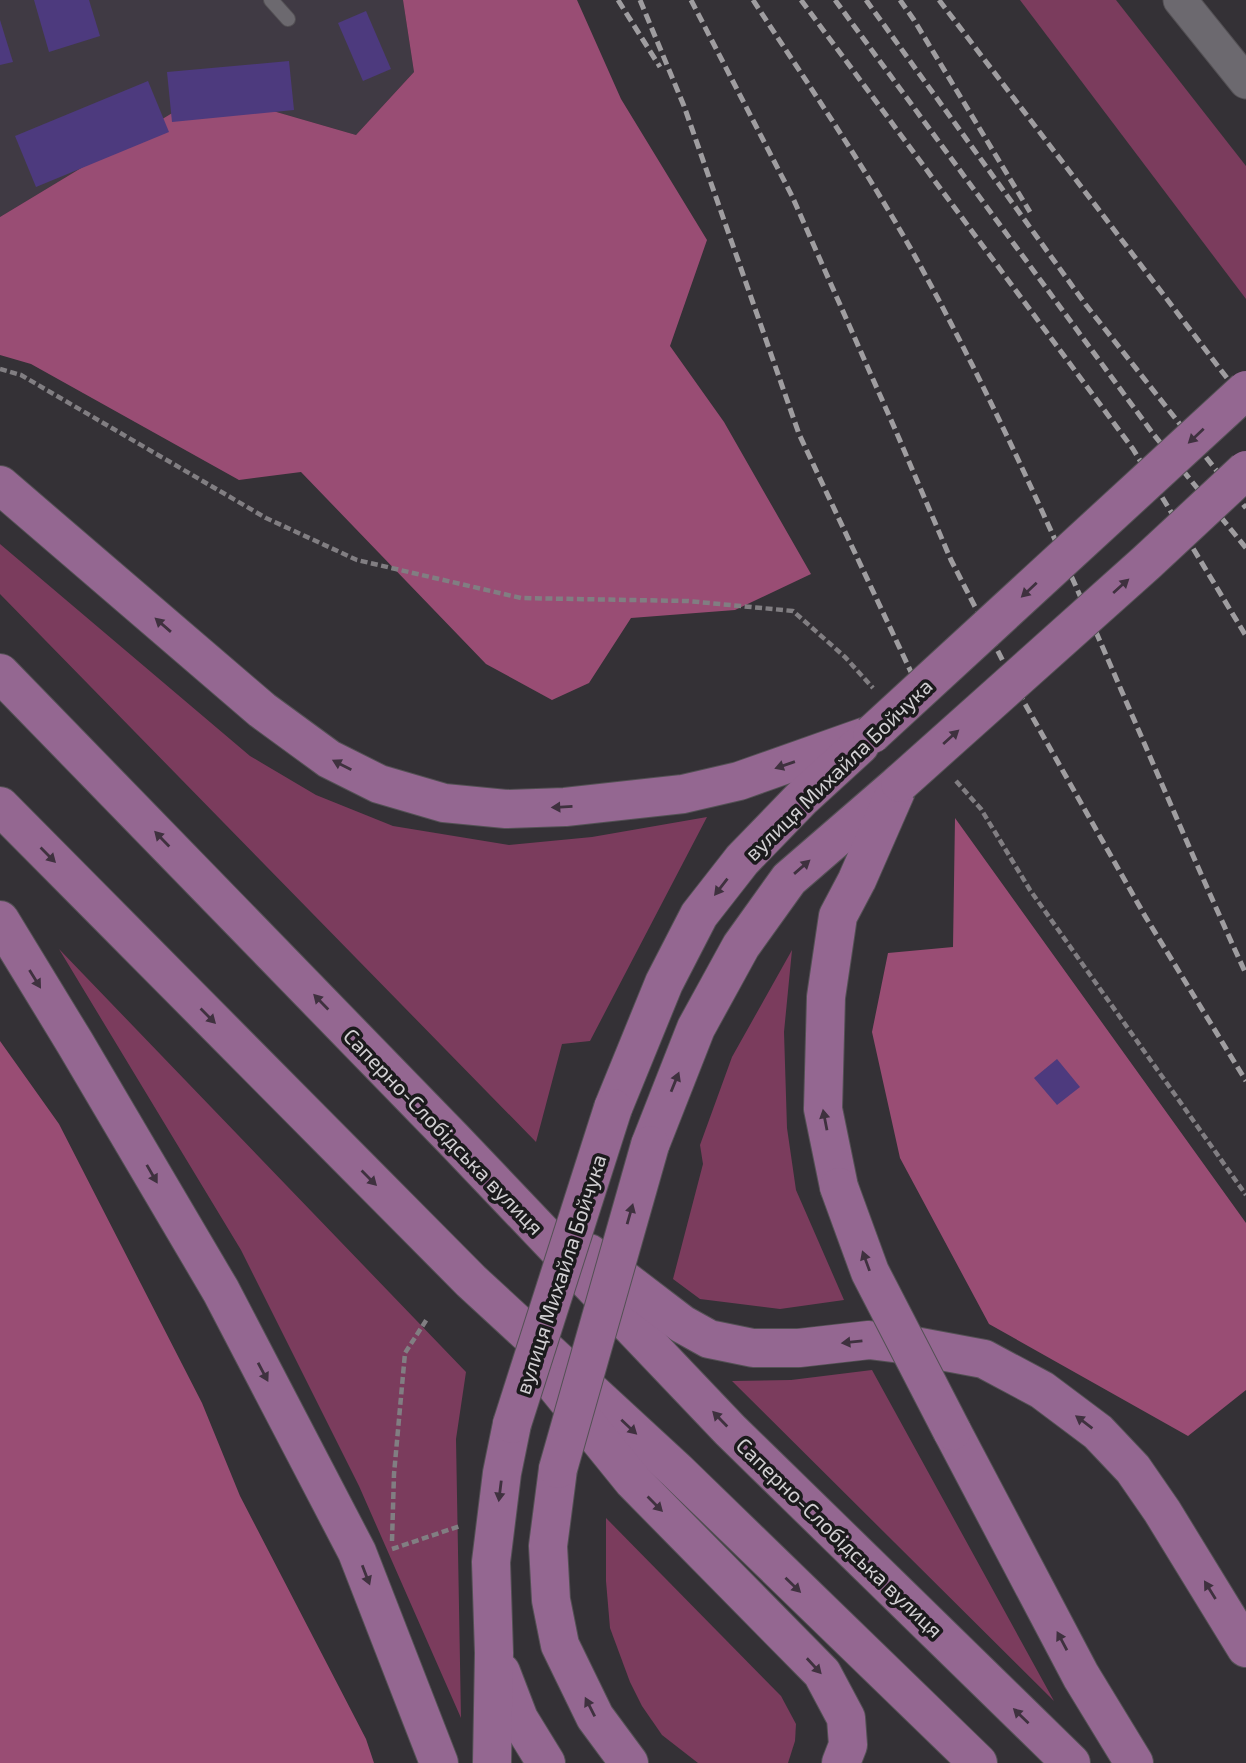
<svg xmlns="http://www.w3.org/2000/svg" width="1246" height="1763" font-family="'Exo 2',sans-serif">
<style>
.built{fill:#403a44}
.green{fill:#7b3c5d}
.forest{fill:#994d74}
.building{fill:#4d3a7e}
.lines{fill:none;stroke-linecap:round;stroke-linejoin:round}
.service-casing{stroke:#535054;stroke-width:16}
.tertiary-casing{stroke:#535054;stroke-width:35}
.primary-casing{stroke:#535054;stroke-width:40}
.path{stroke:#817e82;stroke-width:4.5;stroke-dasharray:7 3.5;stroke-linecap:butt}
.service{stroke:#6c696f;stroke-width:14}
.tertiary{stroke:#6c696f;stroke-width:33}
.primary{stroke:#946791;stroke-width:38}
.rail{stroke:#9f9da0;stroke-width:5;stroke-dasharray:10 5;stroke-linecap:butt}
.primary-bridge-casing{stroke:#535054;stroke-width:40;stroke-linecap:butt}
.primary-bridge{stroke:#946791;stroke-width:38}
.oneway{fill:#3f313f}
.labels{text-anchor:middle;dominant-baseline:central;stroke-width:7;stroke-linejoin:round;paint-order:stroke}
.street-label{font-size:21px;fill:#d2d0d3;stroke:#1b1a1c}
</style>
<rect width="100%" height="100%" fill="#343136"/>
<path class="built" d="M 0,0 L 403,0 L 414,72 L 356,135 L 207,92 L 0,217 Z"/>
<g class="green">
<path d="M 1020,0 L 1116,0 L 1246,166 L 1246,299 Z"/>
<path d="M 0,544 L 250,756 L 316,795 L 393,826 L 509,845 L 592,837 L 707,817 L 590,1041 L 562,1044 L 536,1142 L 0,594 Z"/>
<path d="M 59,949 L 466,1372 L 456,1439 L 461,1718 L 359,1486 L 241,1250 Z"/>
<path d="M 792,950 L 784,1032 L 787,1128 L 796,1190 L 844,1300 L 780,1309 L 700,1299 L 673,1279 L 703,1164 L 700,1145 L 732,1057 Z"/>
<path d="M 872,1370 L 1054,1701 L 732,1381 L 791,1380 Z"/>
<path d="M 606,1518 L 781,1696 L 796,1724 L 795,1741 L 788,1763 L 698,1763 L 662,1735 L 642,1706 L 630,1682 L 610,1628 L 606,1581 Z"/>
</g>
<g class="forest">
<path d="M 403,0 L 577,0 L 621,99 L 707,240 L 670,346 L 724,422 L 811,574 L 735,610 L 631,618 L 589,683 L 552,700 L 486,664 L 301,472 L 239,480 L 31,364 L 0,355 L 0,217 L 207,92 L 356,135 L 414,72 Z"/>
<path d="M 955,818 L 1246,1223 L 1246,1390 L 1188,1436 L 989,1324 L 900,1158 L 872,1032 L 888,953 L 953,947 Z"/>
<path d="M 0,1041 L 59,1124 L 202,1403 L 240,1496 L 366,1739 L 374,1763 L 0,1763 Z"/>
</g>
<g class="building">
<path d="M 34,0 L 89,0 L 100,36 L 49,52 Z"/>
<path d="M 366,11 L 391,69 L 363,81 L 338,23 Z"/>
<path d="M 0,20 L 13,62 L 0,65 Z"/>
<path d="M 289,61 L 294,110 L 172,122 L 167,72 Z"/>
<path d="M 148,81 L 169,132 L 36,187 L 15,136 Z"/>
<path d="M 1057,1059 L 1080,1087 L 1057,1105 L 1034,1078 Z"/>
</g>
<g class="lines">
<g class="service-casing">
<path id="service" d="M 271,0 L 288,19"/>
</g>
<g class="tertiary-casing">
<path id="tertiary" d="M 1180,0 L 1246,82"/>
</g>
<g class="primary-casing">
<g id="primary">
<path d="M 0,485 L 262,710 L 329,759 L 379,784 L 444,803 L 506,809 L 565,807 L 683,794 L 739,781 L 872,734"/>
<path d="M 0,673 L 453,1139 L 730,1430 L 1071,1763"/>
<path d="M 0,806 L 471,1281 L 677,1471 L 978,1763"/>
<path d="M 0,920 L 75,1043 L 221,1291 L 357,1552 L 439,1763"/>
<path d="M 613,1108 L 664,983 L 699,915 L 742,860 L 801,799 L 860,745"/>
<path d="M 650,1145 L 696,1028 L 741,946 L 789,879 L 900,783"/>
<path d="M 839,1187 L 823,1109 L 826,997 L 838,916 L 857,880 L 896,791"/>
<path d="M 589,1253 L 682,1324 L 709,1339 L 753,1348 L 799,1348 L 869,1340 L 909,1345 L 984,1359 L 1042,1390 L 1098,1432 L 1133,1469 L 1162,1511 L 1246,1648"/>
<path d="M 556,1386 L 633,1481 L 822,1673 L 846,1718 L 848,1745 L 841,1763"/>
<path d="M 952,1431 L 1081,1676 L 1134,1763"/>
<path d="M 558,1469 L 548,1546 L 551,1600 L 560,1645 L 595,1717 L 629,1763"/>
<path d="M 501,1672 L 519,1719 L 546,1763"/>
<path d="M 492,1763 L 494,1653 L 491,1562 L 502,1473 L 512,1424"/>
</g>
</g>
<g class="path">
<path d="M 0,369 L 21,375 L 266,518 L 357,560 L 521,598 L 688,601 L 793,611 L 845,657 L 873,688"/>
<path d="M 956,781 L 981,809 L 1030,890 L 1246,1195"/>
<path d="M 392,1541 L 394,1474 L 405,1353 L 427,1319"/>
<path d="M 392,1549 L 460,1526"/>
</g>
<use href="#service" class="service"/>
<use href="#tertiary" class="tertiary"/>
<use href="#primary" class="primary"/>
<g class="rail">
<path d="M 618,0 L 660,67"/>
<path d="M 640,0 L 684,106 L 799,434 L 911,672"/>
<path d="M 691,0 L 792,196 L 895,429 L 951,560 L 1025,704 L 1145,916 L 1246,1081"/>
<path d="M 753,0 C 813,92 876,183 928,280 C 1049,504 1140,743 1246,974"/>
<path d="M 801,0 L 1133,449 L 1246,636"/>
<path d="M 835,0 L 1154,435 L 1246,548"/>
<path d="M 866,0 L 1086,305 L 1246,508"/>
<path d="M 900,0 L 914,20 L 1030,212"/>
<path d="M 939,0 L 1246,403"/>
</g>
<g class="primary-bridge-casing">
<g id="primary-bridge">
<path d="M 872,734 L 1246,390"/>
<path d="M 900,783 L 1146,563 L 1246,470"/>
<path d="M 839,1187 L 870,1272 L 952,1431"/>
<path d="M 512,1424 L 613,1108"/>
<path d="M 558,1469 L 650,1145"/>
</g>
</g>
<use href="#primary-bridge" class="primary-bridge"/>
</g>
<defs><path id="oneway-solid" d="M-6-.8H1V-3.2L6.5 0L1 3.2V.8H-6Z" transform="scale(1.75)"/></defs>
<g class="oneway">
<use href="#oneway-solid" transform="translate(1196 436) rotate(137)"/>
<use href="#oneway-solid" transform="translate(1121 586) rotate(-42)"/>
<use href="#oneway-solid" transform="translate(1029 590) rotate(137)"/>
<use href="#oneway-solid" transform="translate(163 625) rotate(-139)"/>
<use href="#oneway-solid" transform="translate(951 737) rotate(-42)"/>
<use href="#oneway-solid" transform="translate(342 765) rotate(-153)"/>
<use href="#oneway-solid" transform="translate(785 765) rotate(161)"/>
<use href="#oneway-solid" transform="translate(562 807) rotate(177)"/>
<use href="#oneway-solid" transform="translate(162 839) rotate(-134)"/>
<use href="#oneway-solid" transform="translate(48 855) rotate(45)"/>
<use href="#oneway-solid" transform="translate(802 867) rotate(-41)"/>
<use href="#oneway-solid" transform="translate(721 887) rotate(128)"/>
<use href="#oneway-solid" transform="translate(35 979) rotate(58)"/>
<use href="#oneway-solid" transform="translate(321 1002) rotate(-134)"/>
<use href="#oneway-solid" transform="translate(208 1016) rotate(45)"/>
<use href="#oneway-solid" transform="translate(675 1082) rotate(-68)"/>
<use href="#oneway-solid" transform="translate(825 1120) rotate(-101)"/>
<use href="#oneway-solid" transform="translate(152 1174) rotate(60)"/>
<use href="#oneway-solid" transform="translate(369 1178) rotate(45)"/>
<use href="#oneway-solid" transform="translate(630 1214) rotate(-74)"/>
<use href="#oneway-solid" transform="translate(866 1261) rotate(-110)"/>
<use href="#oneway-solid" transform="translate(852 1342) rotate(174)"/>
<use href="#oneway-solid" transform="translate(263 1372) rotate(62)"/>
<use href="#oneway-solid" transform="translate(720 1419) rotate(-134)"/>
<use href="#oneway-solid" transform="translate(1084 1422) rotate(-143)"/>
<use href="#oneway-solid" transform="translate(629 1427) rotate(43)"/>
<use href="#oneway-solid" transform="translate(500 1491) rotate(97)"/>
<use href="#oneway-solid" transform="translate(655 1504) rotate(45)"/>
<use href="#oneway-solid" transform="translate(366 1575) rotate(69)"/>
<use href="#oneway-solid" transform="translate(793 1585) rotate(44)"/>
<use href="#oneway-solid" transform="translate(1210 1590) rotate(-122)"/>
<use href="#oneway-solid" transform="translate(1062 1641) rotate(-118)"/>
<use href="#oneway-solid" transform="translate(814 1666) rotate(47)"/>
<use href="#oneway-solid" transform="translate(590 1707) rotate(-117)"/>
<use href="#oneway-solid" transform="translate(1021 1716) rotate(-136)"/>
</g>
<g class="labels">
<g class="street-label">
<text transform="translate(838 769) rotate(-44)">вулиця Михайла Бойчука</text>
<text transform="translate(444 1131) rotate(46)">Саперно-Слобідська вулиця</text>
<text transform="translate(560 1274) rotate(-72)">вулиця Михайла Бойчука</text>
<text transform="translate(840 1537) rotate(44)">Саперно-Слобідська вулиця</text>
</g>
</g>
</svg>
